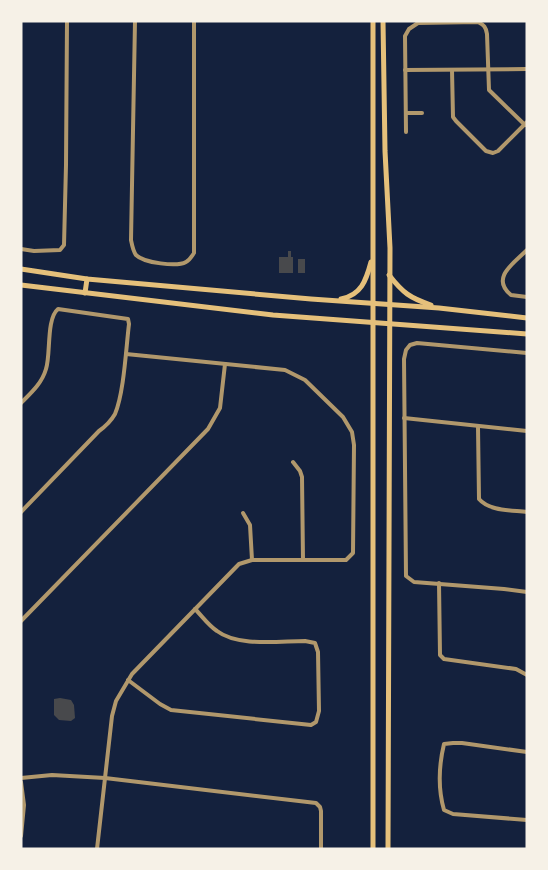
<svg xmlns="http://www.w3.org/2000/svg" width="548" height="870" font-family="'PT Sans Narrow',sans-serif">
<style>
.building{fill:#48494c}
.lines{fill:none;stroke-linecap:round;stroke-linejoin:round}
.minor{stroke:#b1986c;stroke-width:4}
.secondary{stroke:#e5c07b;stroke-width:5}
</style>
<rect width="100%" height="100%" fill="#14213d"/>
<g class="building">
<path d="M 288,251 L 291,251 L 291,257 L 293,257 L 293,273 L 279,273 L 279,257 L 288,257 Z"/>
<rect x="298" y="259" width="7" height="14"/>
<path d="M 60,698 L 71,700 L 74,705 L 75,718 L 71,721 L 59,720 L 54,715 L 54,699 Z"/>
</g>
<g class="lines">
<g class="minor">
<path d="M 135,21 L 131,240 C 132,245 133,251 136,255 C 144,263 177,267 186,262 C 190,260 192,256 194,253 L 194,21"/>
<path d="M 405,70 L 527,69"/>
<path d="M 452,70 L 453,117 L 456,121 L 486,151 L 493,153 L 498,151 L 527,122"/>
<path d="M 406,113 L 422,113"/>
<path d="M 406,132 L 405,36 L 409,29 L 418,23 L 478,22 C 484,25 486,27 487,34 L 489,90 L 525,125"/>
<path d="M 21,249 L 34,251 L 60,250 L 64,245 L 66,165 L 67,21"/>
<path d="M 527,250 C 514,263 490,278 511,295 L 527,297"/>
<path d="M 527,353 L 417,343 L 410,345 L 406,350 L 404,359 L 406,576 L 414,582 L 504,589 L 527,592"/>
<path d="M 21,403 C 32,392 42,383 46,369 C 51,354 46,319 58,309 L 128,319 L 129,324 C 126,348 124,393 115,414 C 111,421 106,426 99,431 L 21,512"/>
<path d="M 404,418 L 527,431"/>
<path d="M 478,427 L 479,499 C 489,511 511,510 527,512"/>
<path d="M 293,462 L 300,471 L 302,477 L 303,560"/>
<path d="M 243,513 L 250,525 L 252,560"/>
<path d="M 439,583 L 440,655 L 444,659 L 516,669 L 527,675"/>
<path d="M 21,621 L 208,429 L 220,408 L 225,364"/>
<path d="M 128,680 L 160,704 L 171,710 L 311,725 L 316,722 L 319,711 L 318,652 L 315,643 L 305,641 C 279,641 238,647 217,631 C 208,625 202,616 195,609"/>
<path d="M 527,752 L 462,743 L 453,743 L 444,744 C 439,765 438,789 444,810 L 453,814 L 527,820"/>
<path d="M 21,778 L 52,775 L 105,778 L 316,803 L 320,807 L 321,811 L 321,849"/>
<path d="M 21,782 L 24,805 L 21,836"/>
<path d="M 97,849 L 112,716 L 116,701 L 132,674 L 239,564 L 252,560 L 346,560 L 353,553 L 354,445 L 352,432 L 343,417 L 305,380 L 285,370 L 126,354"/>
</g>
<g class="secondary">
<path d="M 373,21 L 373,849"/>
<path d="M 383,21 L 385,151 L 390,248 L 388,849"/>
<path d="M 21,269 L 87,279 L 311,299 L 439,308 L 527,318"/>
<path d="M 389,275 C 403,293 410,298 431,305"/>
<path d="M 21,285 L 273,315 L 527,334"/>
<path d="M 85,293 L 87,279"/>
<path d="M 341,299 C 361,295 366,281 371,262"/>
</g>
</g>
<rect width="548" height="870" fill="none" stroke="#f6f1e7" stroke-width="45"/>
</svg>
